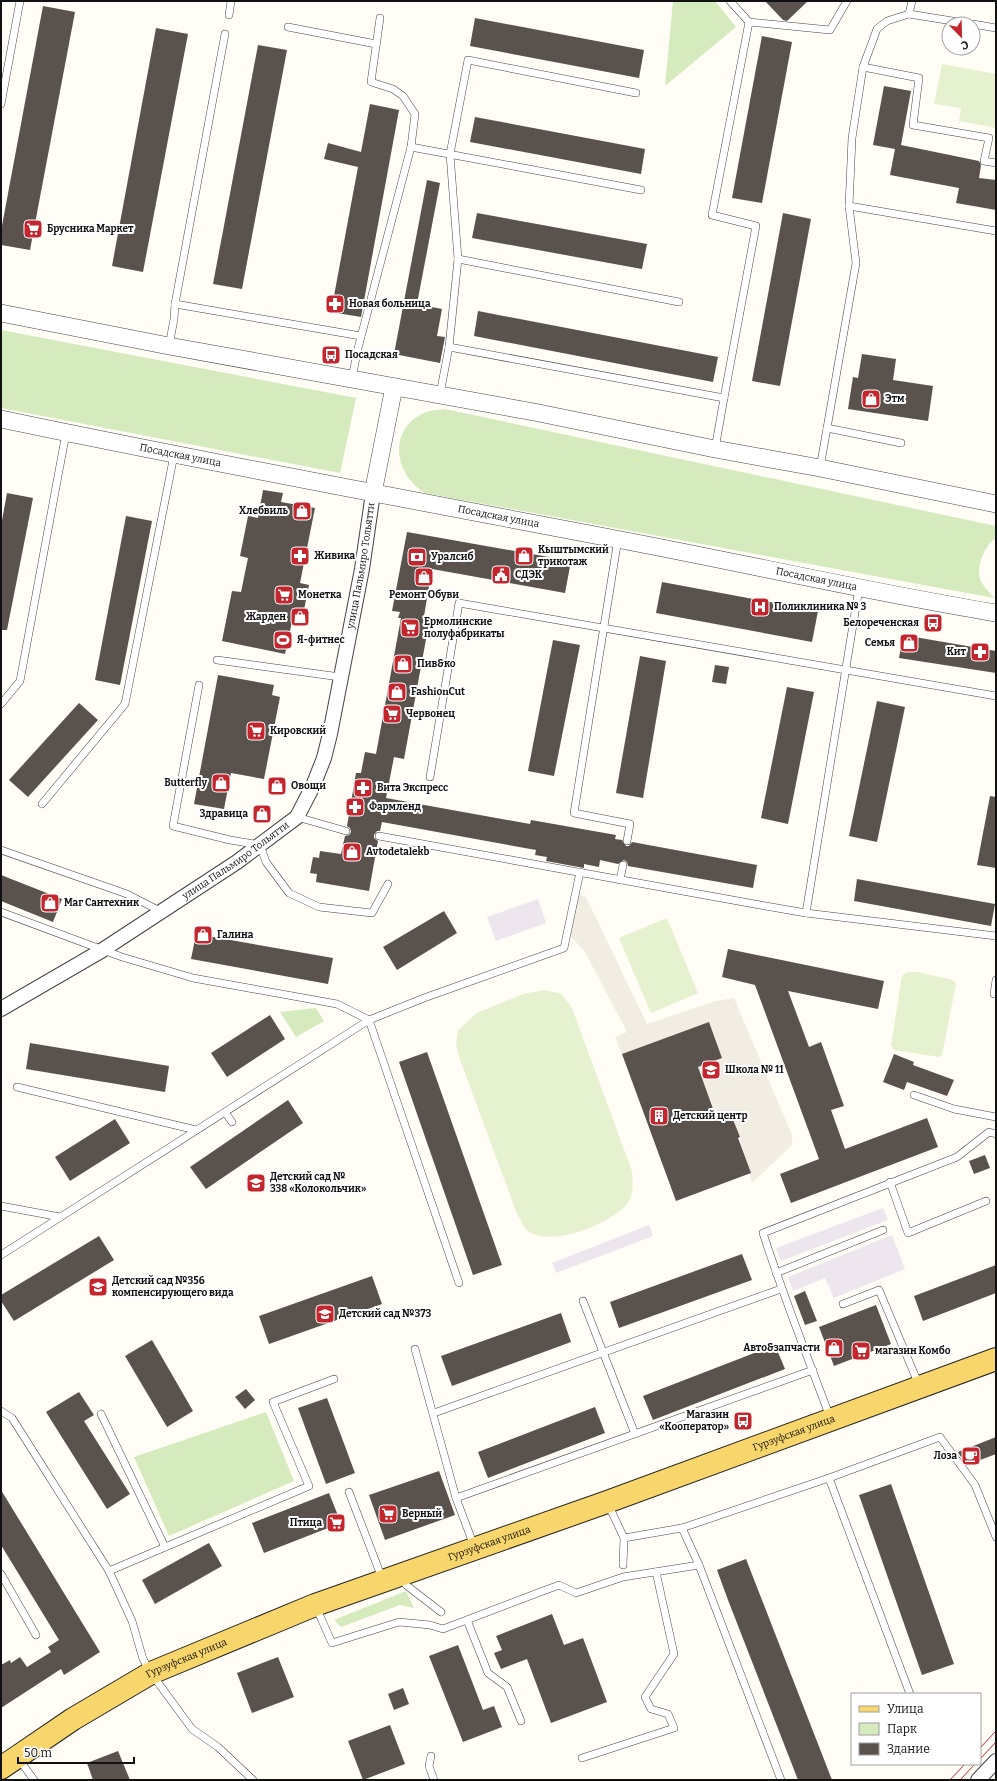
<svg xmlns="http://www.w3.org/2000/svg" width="997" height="1781" font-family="Bitter,serif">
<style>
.industrial{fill:#eee6ef}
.green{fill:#d5ebbd}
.pitch{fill:#e6f2cf}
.plaza{fill:#f1ede2}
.building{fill:#5a524d}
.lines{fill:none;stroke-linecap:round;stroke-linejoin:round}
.service-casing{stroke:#444;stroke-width:8}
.minor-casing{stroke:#444;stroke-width:16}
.tertiary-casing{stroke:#444;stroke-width:18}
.primary-casing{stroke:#222;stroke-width:24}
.service{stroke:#fff;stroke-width:7}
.minor{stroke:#fff;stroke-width:14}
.tertiary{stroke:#fff;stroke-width:17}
.primary{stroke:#f9d66b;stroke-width:22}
.tram{stroke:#c4262e;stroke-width:1}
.labels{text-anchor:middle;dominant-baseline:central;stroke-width:4;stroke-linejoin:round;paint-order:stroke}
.poi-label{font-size:10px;font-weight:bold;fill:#111;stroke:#fff;text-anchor:start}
.street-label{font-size:10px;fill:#111;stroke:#fff}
</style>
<rect width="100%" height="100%" fill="#fffdf5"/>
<g class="industrial">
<path d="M 538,899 L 546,923 L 496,941 L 487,917 Z"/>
<path d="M 883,1208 L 888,1220 L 781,1261 L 776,1248 Z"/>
<path d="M 649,1225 L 653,1236 L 556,1273 L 552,1263 Z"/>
<path d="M 892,1235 L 905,1269 L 834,1298 L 825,1278 L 793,1291 L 788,1277 Z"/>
</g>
<g class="green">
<path d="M 673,1 L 715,1 L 736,27 L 665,86 Z"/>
<path d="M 1,330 L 356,398 L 340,473 L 1,408 Z"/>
<path d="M 445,409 L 996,526 L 996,538 C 984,545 974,571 982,583 C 985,588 990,593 994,598 L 425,493 C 420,490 415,486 411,481 C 392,458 395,426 424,413 C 430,410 439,410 445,409 Z"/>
<path d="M 316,1008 L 324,1021 L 296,1037 L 280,1012 Z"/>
<path d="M 266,1412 L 294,1481 L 169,1536 L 134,1457 Z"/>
<path d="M 406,1591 L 414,1608 L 400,1605 L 341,1627 L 334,1620 Z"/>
</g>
<g class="pitch">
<path d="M 942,64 L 996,74 L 996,128 L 959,121 L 961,108 L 934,104 Z"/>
<path d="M 667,918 L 698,993 L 651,1013 L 619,938 Z"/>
<path d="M 907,972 L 917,972 L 953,980 L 956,984 L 942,1055 L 939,1057 L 894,1050 L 891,1045 L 902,976 Z"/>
<path d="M 545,990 L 562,994 L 572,1008 L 632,1171 C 633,1182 634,1195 627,1204 C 611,1224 545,1251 525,1228 C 522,1224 520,1218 517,1214 L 459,1057 L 456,1044 L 458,1030 L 477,1013 L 523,994 Z"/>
</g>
<path class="plaza" d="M 576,894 L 586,897 L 647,1024 L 712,1002 L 734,998 L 792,1135 L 792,1145 L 752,1183 L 742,1150 L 740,1137 L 731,1112 L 717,1117 L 698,1067 L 722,1058 L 709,1022 L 622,1054 L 615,1037 L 627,1032 L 585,952 L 567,932 Z"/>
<g class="building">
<path d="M 765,1 L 808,1 L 787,21 L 783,20 Z"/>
<path d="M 43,6 L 75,12 L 30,250 L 1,245 L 1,231 Z"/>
<path d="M 475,18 L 644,50 L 639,78 L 470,46 Z"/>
<path d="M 156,28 L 188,34 L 143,272 L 112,266 Z"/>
<path d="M 762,36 L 792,42 L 762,203 L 732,198 Z"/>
<path d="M 258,45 L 287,50 L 242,289 L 213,284 Z"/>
<path d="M 884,86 L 911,91 L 901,145 L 979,161 L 981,165 L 979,178 L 996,180 L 996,210 L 956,203 L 959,188 L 890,175 L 895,149 L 873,145 Z"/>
<path d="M 370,104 L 399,110 L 361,317 L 331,312 L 358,167 L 324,159 L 328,143 L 361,152 Z"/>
<path d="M 475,117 L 645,149 L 641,174 L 470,142 Z"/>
<path d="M 427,180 L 440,183 L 417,304 L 442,309 L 437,336 L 445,337 L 440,363 L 394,354 Z"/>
<path d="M 477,213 L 647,244 L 642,269 L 472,238 Z"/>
<path d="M 783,213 L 811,219 L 780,386 L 752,381 Z"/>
<path d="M 478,311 L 718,357 L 713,382 L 474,336 Z"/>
<path d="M 862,354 L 896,359 L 893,380 L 933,386 L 928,421 L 848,409 L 853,377 L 858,378 Z"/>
<path d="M 263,490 L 283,493 L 281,502 L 315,508 L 300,583 L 309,585 L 304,610 L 295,608 L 285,654 L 222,641 L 232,591 L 241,592 L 248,558 L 240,556 L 248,516 L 258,518 Z"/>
<path d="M 7,493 L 33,498 L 7,630 L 1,630 L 1,526 Z"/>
<path d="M 126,516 L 152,521 L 120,685 L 95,680 Z"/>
<path d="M 407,532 L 571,561 L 565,593 L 432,569 L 423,622 L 429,623 L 404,759 L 394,757 L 386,798 L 530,824 L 531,820 L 616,835 L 615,839 L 622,840 L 626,846 L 629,846 L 632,842 L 757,865 L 753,888 L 628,866 L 627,862 L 624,860 L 618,864 L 600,860 L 599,867 L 584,864 L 584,868 L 546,861 L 547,857 L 535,855 L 536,850 L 382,822 L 380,831 L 377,831 L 374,835 L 374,838 L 378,841 L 369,891 L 316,882 L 317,874 L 310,873 L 313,857 L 319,858 L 320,851 L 341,854 L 345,836 L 349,835 L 351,832 L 350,828 L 347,826 L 356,773 L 361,773 L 365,752 L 376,754 L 401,618 L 398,618 L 400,612 L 392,611 Z"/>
<path d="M 662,582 L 818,611 L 812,642 L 656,613 Z"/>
<path d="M 903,635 L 996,651 L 996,673 L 899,658 Z"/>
<path d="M 553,640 L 580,645 L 554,776 L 528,771 Z"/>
<path d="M 640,656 L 666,661 L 643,798 L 616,793 Z"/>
<path d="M 715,665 L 729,667 L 726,684 L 712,682 Z"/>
<path d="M 218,675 L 274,685 L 272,695 L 280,697 L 264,779 L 231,773 L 224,809 L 194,804 Z"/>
<path d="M 787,687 L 814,692 L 788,824 L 761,818 Z"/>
<path d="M 877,701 L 905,707 L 877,842 L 849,836 Z"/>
<path d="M 79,703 L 98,720 L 28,797 L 9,780 Z"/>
<path d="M 990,796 L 996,797 L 996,868 L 977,865 Z"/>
<path d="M 1,875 L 62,899 L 53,922 L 1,901 Z"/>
<path d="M 857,879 L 995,904 L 991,926 L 854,901 Z"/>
<path d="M 444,911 L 457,933 L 397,970 L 383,947 Z"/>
<path d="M 196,934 L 333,958 L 328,984 L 191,959 Z"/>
<path d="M 728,949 L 884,981 L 878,1009 L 788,991 L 809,1047 L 821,1042 L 844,1106 L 831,1110 L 845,1149 L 927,1118 L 938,1147 L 791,1203 L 780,1174 L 819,1159 L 755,985 L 722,977 Z"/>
<path d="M 270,1015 L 285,1039 L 227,1077 L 211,1053 Z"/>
<path d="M 709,1022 L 722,1058 L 698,1067 L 716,1117 L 730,1112 L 740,1137 L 738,1138 L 751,1173 L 676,1201 L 622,1054 Z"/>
<path d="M 30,1043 L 169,1066 L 165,1092 L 26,1069 Z"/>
<path d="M 427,1052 L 502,1265 L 473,1275 L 399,1062 Z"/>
<path d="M 894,1054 L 914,1062 L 913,1065 L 954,1080 L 947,1096 L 907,1082 L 904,1090 L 883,1082 Z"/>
<path d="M 288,1100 L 303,1123 L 206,1189 L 190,1167 Z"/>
<path d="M 115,1119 L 130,1143 L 70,1181 L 55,1157 Z"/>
<path d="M 985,1155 L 990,1168 L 974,1174 L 969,1161 Z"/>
<path d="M 99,1236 L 114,1260 L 14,1321 L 1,1301 L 1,1295 Z"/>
<path d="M 742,1254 L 752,1280 L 619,1328 L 610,1302 Z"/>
<path d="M 996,1265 L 996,1293 L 923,1321 L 914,1296 Z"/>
<path d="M 372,1276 L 382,1304 L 269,1344 L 259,1316 Z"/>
<path d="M 805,1291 L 817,1321 L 805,1325 L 794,1296 Z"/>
<path d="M 876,1305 L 891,1344 L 834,1366 L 819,1327 Z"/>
<path d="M 561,1313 L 571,1342 L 452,1386 L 441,1356 Z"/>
<path d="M 152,1340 L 193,1411 L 167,1427 L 125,1356 Z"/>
<path d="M 775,1345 L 785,1369 L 653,1420 L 643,1396 Z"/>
<path d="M 246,1389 L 255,1400 L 245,1409 L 235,1397 Z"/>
<path d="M 79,1392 L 94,1415 L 84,1421 L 130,1494 L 107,1509 L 46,1412 Z"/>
<path d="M 327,1398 L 355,1473 L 326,1484 L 298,1408 Z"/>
<path d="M 595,1407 L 605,1433 L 488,1478 L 478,1452 Z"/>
<path d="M 996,1437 L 996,1454 L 967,1465 L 959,1454 L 958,1452 Z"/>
<path d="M 439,1471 L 455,1515 L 385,1540 L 369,1495 Z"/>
<path d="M 891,1484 L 954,1664 L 922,1675 L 859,1495 Z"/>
<path d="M 1,1490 L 100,1652 L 64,1675 L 61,1669 L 1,1708 L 1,1665 L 10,1660 L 11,1663 L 20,1657 L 27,1667 L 51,1652 L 48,1647 L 59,1640 L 1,1545 Z"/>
<path d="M 329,1493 L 341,1523 L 264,1553 L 252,1523 Z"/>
<path d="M 209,1543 L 222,1566 L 155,1604 L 142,1580 Z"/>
<path d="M 746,1559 L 832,1780 L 798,1780 L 728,1600 L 717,1570 Z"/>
<path d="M 552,1614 L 564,1645 L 583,1638 L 607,1702 L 551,1723 L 527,1659 L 501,1669 L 494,1653 L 502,1650 L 496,1636 Z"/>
<path d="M 458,1645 L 483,1710 L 494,1706 L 502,1727 L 463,1742 L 429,1656 Z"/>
<path d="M 278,1657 L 294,1697 L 252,1713 L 237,1673 Z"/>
<path d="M 403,1688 L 409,1704 L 394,1710 L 388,1694 Z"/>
<path d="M 390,1725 L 405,1764 L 363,1780 L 348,1741 Z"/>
<path d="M 118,1751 L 130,1780 L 93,1780 L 87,1763 Z"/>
</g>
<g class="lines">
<g class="service-casing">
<g id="service">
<path d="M 909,14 L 971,24"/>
<path d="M 229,15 L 231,1"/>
<path d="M 749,22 L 830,30 L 847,1"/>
<path d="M 973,24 L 996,28"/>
<path d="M 288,27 L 376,44"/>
<path d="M 863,67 L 919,78 L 913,125 L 989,138 L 984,161 L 996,163"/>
<path d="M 1,104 L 20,1"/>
<path d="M 411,147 L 641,190"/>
<path d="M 849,206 L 996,231"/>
<path d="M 458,259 L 679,302"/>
<path d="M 175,304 L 361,336"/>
<path d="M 169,346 L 174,319 L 175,304 L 225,34"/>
<path d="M 449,347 L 724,398 L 715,449"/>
<path d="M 352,379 L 357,352 L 411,147 L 415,114 L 403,96 L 393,89 L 371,82 L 380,18"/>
<path d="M 440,394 L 449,347 L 458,259 L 450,154 L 468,60 L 636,93"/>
<path d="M 724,398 L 756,226 L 712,215 L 749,22 L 730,1"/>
<path d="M 827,428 L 901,443"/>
<path d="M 820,468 L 856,263 L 849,206 L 852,138 L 863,67 L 877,29 L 887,21 L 909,14 L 912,1"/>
<path d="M 618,539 L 574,813 L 630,824 L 627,841"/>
<path d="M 217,660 L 340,677"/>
<path d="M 199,685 L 173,826 L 230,840 L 260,845 L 266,862 L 289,893 L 319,907 L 372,913 L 388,884"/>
<path d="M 1,704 L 20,681 L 66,433"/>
<path d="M 430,777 L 459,603 L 996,696"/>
<path d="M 42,804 L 125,704 L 174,455"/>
<path d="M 297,817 L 346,831"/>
<path d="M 379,836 L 760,905 L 806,913 L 996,936"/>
<path d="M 1,850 L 127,894 L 160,911"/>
<path d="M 620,880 L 623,865"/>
<path d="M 1,912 L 122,957 L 193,978 L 337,1004 L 369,1020"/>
<path d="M 806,913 L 859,588"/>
<path d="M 996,980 L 994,994 L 996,994"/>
<path d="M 17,1087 L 196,1130"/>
<path d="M 914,1095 L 954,1109 L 996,1117"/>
<path d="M 225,1112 L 232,1122"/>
<path d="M 890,1182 L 908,1233 L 986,1201"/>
<path d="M 1,1206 L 60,1217"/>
<path d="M 1,1255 L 369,1020"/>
<path d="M 776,1273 L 883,1230"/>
<path d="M 459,1283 L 369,1020 L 424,998 L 564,948 L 580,872"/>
<path d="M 583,1301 L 635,1434"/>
<path d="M 843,1304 L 879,1290 L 919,1385"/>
<path d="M 415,1349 L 456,1498 L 474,1546"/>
<path d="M 1,1411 L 12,1418 L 109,1571 L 132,1621 L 143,1659 L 151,1673 L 192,1729 L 218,1747 L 253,1780"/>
<path d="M 434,1413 L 781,1289"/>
<path d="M 101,1414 L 165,1547"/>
<path d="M 830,1417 C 807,1356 783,1295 763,1233 L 957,1157 L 989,1132 L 996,1134"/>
<path d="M 829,1478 L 910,1694"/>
<path d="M 349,1492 L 382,1578"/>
<path d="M 456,1498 L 813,1370"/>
<path d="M 608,1504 L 624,1538 L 682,1528 L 829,1478 L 940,1437 L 975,1485 L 996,1537"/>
<path d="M 682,1528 L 699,1565 L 781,1780"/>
<path d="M 623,1565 L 624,1538"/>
<path d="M 109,1571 L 309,1486 L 273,1402 L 334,1379"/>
<path d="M 1,1574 L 36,1635"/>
<path d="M 402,1576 L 406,1585 L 441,1612"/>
<path d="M 316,1607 L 332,1643 L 399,1622 L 430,1625 L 443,1629 L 559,1585 L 576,1593 L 623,1577 L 699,1565"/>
<path d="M 467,1620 L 488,1673 L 507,1687 L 521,1721"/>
<path d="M 431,1756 L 429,1766 L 434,1780"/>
<path d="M 582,1758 L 674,1728 L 668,1714 L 651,1709 L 645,1697 L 674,1654 L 656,1572"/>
<path d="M 19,1759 L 34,1780"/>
</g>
</g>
<g class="minor-casing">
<g id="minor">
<path id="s1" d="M 1,1009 L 101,951 L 237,862 L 297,817 L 313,786 L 324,758 L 330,734 L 362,569 L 373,493"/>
<path d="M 978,1780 L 996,1761"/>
</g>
</g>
<g class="tertiary-casing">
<g id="tertiary">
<path d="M 1,313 L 169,346 L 534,412 L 715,449 L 820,468 L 996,504"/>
<path id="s2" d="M 1,419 C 206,462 411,500 616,539 C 743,563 869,592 996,613"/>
<path d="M 373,493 L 394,387"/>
</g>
</g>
<g class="primary-casing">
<g id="primary">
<path id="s3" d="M 1,1768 L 73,1719 L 151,1673 L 315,1605 L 607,1502 L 996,1359"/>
</g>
</g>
<use href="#service" class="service"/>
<use href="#minor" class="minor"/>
<use href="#tertiary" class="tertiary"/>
<use href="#primary" class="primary"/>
<g class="tram">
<path d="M 980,1748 L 996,1731"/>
<path d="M 980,1759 L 996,1742"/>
<path d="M 950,1780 L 965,1764"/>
<path d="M 960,1780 L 975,1764"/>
</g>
</g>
<defs>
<g id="supermarket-square" transform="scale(1)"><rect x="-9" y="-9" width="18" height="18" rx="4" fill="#c4262e" stroke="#fff"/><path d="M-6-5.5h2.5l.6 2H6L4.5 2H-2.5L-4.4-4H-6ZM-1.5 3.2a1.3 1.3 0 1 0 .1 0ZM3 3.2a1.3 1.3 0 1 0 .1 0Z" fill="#fff"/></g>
<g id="pharmacy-square" transform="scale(1)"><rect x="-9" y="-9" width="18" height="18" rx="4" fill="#c4262e" stroke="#fff"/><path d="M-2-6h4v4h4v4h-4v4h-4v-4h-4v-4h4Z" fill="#fff"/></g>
<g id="bus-square" transform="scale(1)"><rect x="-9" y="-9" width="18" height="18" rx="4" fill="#c4262e" stroke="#fff"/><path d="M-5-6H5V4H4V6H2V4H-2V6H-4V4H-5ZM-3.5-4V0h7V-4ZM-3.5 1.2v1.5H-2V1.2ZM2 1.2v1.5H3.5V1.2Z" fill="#fff"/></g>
<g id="shop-square" transform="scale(1)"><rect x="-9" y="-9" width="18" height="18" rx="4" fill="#c4262e" stroke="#fff"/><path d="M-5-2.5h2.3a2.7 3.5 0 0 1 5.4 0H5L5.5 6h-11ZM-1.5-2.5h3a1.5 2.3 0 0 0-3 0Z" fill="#fff"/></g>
<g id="bank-square" transform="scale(1)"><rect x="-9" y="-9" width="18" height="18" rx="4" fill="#c4262e" stroke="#fff"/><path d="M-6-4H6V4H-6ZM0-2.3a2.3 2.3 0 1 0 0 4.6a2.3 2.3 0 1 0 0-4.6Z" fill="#fff"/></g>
<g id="civic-square" transform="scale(1)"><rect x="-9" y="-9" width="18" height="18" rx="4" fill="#c4262e" stroke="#fff"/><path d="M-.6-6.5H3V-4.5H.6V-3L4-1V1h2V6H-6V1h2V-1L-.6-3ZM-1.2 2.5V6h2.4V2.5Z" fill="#fff"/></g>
<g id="hospital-square" transform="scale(1)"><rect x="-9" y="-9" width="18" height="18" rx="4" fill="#c4262e" stroke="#fff"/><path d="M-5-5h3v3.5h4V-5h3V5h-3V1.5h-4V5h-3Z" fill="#fff"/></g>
<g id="stadium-square" transform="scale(1)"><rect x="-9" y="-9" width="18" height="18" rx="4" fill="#c4262e" stroke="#fff"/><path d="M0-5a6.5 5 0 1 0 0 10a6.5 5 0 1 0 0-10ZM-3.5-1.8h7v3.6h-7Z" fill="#fff"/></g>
<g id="school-square" transform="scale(1)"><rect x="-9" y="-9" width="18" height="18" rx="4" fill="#c4262e" stroke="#fff"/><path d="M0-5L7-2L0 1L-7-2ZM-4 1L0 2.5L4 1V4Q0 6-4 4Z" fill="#fff"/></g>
<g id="building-square" transform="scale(1)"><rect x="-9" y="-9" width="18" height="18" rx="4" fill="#c4262e" stroke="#fff"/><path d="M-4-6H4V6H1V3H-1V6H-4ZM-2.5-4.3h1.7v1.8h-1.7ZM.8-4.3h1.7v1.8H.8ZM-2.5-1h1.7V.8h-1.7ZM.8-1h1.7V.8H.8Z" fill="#fff"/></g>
<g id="cafe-square" transform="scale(1)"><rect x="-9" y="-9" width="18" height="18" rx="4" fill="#c4262e" stroke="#fff"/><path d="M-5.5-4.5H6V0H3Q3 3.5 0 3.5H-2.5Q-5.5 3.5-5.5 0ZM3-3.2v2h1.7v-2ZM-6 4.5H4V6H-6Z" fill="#fff"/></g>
</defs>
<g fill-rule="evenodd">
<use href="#supermarket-square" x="33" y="229"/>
<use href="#pharmacy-square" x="335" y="304"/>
<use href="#bus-square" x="331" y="355"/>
<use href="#shop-square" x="871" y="399"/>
<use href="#shop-square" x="302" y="511"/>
<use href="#pharmacy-square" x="300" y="556"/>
<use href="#shop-square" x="524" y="556"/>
<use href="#bank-square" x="417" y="557"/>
<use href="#civic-square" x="501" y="575"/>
<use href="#shop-square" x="424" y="577"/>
<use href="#supermarket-square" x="284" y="595"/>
<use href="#hospital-square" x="760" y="607"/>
<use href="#shop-square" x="300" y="617"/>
<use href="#bus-square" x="933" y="623"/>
<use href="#supermarket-square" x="410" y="628"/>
<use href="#stadium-square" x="283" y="640"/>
<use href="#shop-square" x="909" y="643"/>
<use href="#pharmacy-square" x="980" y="652"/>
<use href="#shop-square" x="403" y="664"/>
<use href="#shop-square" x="397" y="692"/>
<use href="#supermarket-square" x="392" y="714"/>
<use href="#supermarket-square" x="256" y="731"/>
<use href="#shop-square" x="221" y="783"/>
<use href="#shop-square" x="277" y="786"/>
<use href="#pharmacy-square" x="363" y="788"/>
<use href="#pharmacy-square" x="355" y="807"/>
<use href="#shop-square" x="262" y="814"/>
<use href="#shop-square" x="352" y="852"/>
<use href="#shop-square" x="50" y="903"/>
<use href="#shop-square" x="203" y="935"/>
<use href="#school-square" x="711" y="1070"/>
<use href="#building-square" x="659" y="1116"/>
<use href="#school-square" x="256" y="1183"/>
<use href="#school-square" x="98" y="1287"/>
<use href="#school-square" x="325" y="1314"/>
<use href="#shop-square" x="834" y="1348"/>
<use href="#supermarket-square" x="861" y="1351"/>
<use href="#bus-square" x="743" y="1421"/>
<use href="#cafe-square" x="971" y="1456"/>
<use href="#supermarket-square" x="388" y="1514"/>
<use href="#supermarket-square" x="336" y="1523"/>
</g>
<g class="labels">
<g class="poi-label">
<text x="47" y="229">Брусника Маркет</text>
<text x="349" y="304">Новая больница</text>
<text x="345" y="355">Посадская</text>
<text x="885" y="399">Этм</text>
<text x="288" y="511" text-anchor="end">Хлебвиль</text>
<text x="538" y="550">Кыштымский<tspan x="538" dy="12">трикотаж</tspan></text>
<text x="314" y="556">Живика</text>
<text x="431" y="557">Уралсиб</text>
<text x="515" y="575">СДЭК</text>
<text x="298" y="595">Монетка</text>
<text x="424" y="595" text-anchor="middle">Ремонт Обуви</text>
<text x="774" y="607">Поликлиника № 3</text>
<text x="286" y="617" text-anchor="end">Жарден</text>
<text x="424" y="622">Ермолинские<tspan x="424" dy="12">полуфабрикаты</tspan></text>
<text x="919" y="623" text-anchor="end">Белореченская</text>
<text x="297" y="640">Я-фитнес</text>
<text x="895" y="643" text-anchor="end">Семья</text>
<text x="966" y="652" text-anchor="end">Кит</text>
<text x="417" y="664">Пив&amp;ко</text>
<text x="411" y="692">FashionCut</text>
<text x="406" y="714">Червонец</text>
<text x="270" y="731">Кировский</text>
<text x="207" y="783" text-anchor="end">Butterfly</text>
<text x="291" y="786">Овощи</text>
<text x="377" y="788">Вита Экспресс</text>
<text x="369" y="807">Фармленд</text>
<text x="248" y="814" text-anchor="end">Здравица</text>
<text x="366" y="852">Avtodetalekb</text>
<text x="64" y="903">Маг Сантехник</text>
<text x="217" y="935">Галина</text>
<text x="725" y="1070">Школа № 11</text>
<text x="673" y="1116">Детский центр</text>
<text x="270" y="1177">Детский сад №<tspan x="270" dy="12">338 «Колокольчик»</tspan></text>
<text x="112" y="1281">Детский сад №356<tspan x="112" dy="12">компенсирующего вида</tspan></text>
<text x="339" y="1314">Детский сад №373</text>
<text x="820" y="1348" text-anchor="end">Авто&amp;запчасти</text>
<text x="875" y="1351">магазин Комбо</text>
<text x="729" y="1415" text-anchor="end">Магазин<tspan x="729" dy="12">«Кооператор»</tspan></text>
<text x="957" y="1456" text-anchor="end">Лоза</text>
<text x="402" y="1514">Верный</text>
<text x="322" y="1523" text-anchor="end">Птица</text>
</g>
<g class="street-label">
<text stroke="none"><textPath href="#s2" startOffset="183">Посадская улица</textPath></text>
<text stroke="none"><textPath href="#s2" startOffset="507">Посадская улица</textPath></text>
<text stroke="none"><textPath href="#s1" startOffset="614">улица Пальмиро Тольятти</textPath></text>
<text stroke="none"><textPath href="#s2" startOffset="831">Посадская улица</textPath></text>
<text stroke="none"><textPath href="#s1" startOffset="278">улица Пальмиро Тольятти</textPath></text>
<text stroke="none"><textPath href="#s3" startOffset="864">Гурзуфская улица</textPath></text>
<text stroke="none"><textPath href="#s3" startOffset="540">Гурзуфская улица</textPath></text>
<text stroke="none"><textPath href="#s3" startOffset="216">Гурзуфская улица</textPath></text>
</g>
</g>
<rect width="997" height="1781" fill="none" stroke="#111111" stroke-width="4"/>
<rect x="851" y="1693" width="130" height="72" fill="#ffffff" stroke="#a0a0a0"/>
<rect x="859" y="1706" width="20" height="6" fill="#f9d66b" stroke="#a0a0a0"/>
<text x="887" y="1713" font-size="12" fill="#111111">Улица</text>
<rect x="859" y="1723" width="20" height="12" fill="#d5ebbd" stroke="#a0a0a0"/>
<text x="887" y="1733" font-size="12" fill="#111111">Парк</text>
<rect x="859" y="1743" width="20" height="12" fill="#5a524d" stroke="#a0a0a0"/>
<text x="887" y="1753" font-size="12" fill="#111111">Здание</text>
<g transform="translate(961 36) rotate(157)"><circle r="19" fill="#ffffff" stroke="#a0a0a0"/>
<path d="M0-3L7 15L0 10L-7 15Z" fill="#c4262e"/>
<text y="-6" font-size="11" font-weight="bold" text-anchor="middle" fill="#111111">С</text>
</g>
<path d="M18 1757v6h116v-6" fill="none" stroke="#111111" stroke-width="2"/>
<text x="24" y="1757" font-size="12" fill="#111111" stroke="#ffffff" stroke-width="3" paint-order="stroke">50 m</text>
</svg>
